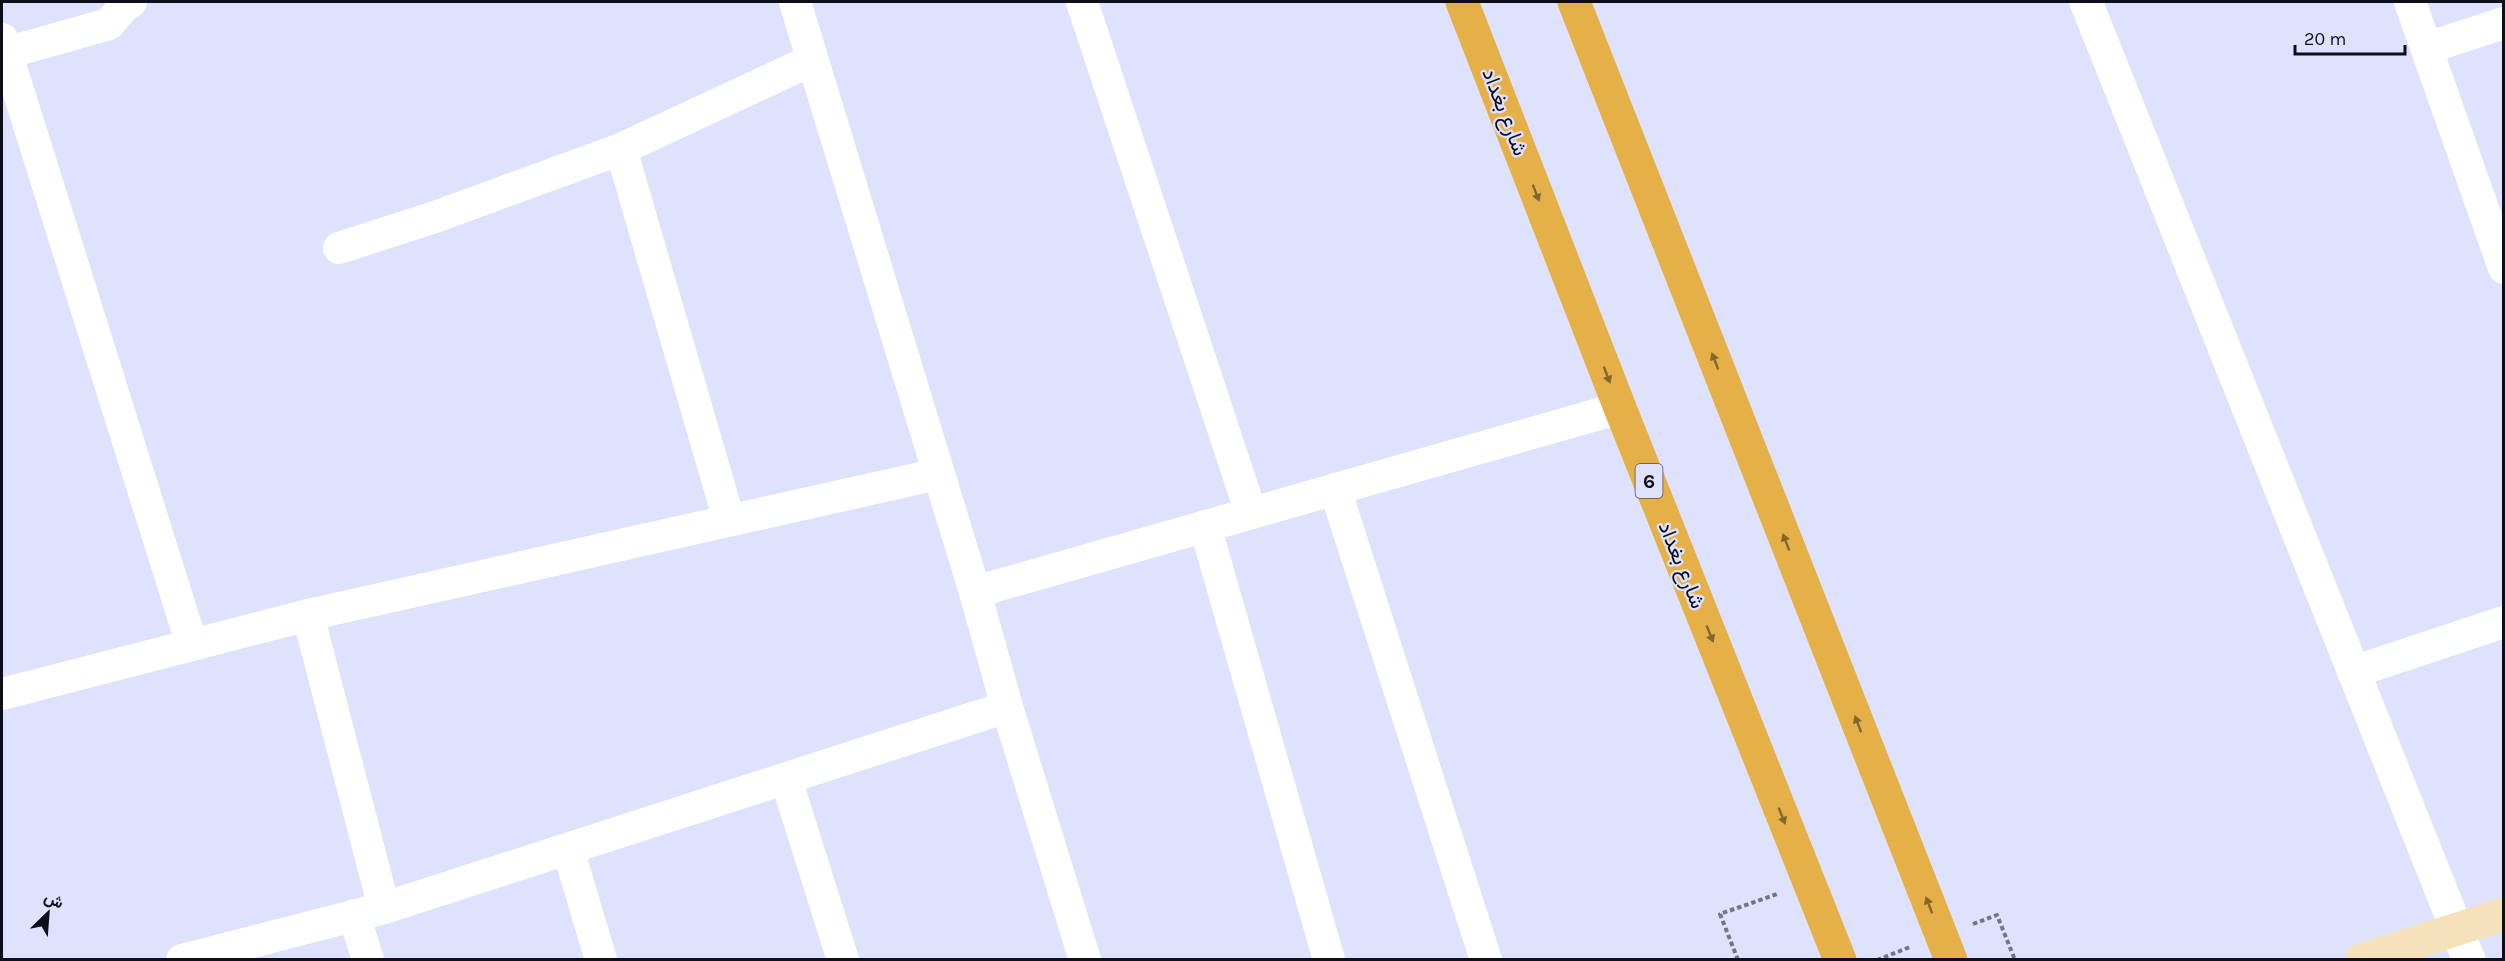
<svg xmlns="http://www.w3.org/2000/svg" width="2505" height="961" font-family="Karla,Vazirmatn,sans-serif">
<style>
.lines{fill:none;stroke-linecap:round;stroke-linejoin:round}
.path{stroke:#737587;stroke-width:4;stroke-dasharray:4.5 3;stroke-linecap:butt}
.minor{stroke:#fff;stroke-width:32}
.tertiary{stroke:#fff;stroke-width:33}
.secondary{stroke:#f5e2ba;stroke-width:33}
.trunk{stroke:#e4b047;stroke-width:33}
.oneway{fill:#836732}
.labels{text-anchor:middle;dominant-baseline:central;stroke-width:4.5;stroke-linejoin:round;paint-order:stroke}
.shield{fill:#dfe2fc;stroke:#4c4e5d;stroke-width:1.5}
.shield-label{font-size:20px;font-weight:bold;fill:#0d0e19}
.street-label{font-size:21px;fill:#0d0e19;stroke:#dfe2fc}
</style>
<rect width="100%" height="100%" fill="#dfe2fc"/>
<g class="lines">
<g class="path">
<path d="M 1973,924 L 1997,915 L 2015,960"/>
<path d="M 1738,960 L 1720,914 L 1777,894"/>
<path d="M 1877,960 L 1910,947"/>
</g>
<g class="minor">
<path d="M 795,2 L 975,592 L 1007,707 L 1085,960"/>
<path d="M 1082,2 L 1251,513"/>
<path d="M 2410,2 L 2504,268"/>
<path d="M 2,39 L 192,645"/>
<path d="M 2427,48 L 2504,23"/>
<path d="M 6,53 L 109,24 L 123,7 L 131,2"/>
<path d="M 621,149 L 729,520"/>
<path d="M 339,248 L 435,217 L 621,149 L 812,60"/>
<path d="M 1335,489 L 1486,960"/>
<path d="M 1205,526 L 1329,960"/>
<path d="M 975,592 L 1620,408"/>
<path d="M 308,615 L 384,908"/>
<path d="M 2353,672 L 2504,622"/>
<path d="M 2,694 L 308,615 L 938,474"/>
<path d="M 786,779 L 843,960"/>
<path d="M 568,849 L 601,960"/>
<path d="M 354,915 L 368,960"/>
<path d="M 182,960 L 384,908 L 1007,707"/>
</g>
<path class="tertiary" d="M 2086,2 L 2469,960"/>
<path class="secondary" d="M 2361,960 L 2504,914"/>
<g class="trunk">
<path d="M 1462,2 L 1620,408 L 1840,960"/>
<path d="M 1574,2 L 1951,960"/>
</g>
</g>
<defs><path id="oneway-solid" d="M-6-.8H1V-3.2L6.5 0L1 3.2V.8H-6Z" transform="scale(1.5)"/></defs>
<g class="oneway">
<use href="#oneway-solid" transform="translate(1536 193) rotate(69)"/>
<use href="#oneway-solid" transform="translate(1715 361) rotate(-111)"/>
<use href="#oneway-solid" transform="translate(1607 375) rotate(69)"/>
<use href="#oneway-solid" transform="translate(1786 542) rotate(-111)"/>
<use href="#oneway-solid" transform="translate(1710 634) rotate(68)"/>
<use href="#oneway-solid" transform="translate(1858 724) rotate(-111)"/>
<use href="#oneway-solid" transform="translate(1782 816) rotate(68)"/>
<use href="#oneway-solid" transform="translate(1929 905) rotate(-111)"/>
</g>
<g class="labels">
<rect class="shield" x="1635.5" y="464" width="27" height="34" rx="4.5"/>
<g class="shield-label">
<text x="1649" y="481">6</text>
</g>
<g class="street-label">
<text transform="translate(1505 112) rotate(69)">شارع بغداد</text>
<text transform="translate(1682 565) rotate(68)">شارع بغداد</text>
</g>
</g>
<rect width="2505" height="961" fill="none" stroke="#0d0e19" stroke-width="6"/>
<g transform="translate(48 913) rotate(25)" stroke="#dfe2fc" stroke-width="4.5" paint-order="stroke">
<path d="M0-4.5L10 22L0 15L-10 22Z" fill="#0d0e19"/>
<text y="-9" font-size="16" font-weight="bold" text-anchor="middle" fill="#0d0e19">ش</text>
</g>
<path d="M2295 45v9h110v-9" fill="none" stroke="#0d0e19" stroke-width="3"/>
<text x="2304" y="45" font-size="18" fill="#0d0e19" stroke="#dfe2fc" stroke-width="4.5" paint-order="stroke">20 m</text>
</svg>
